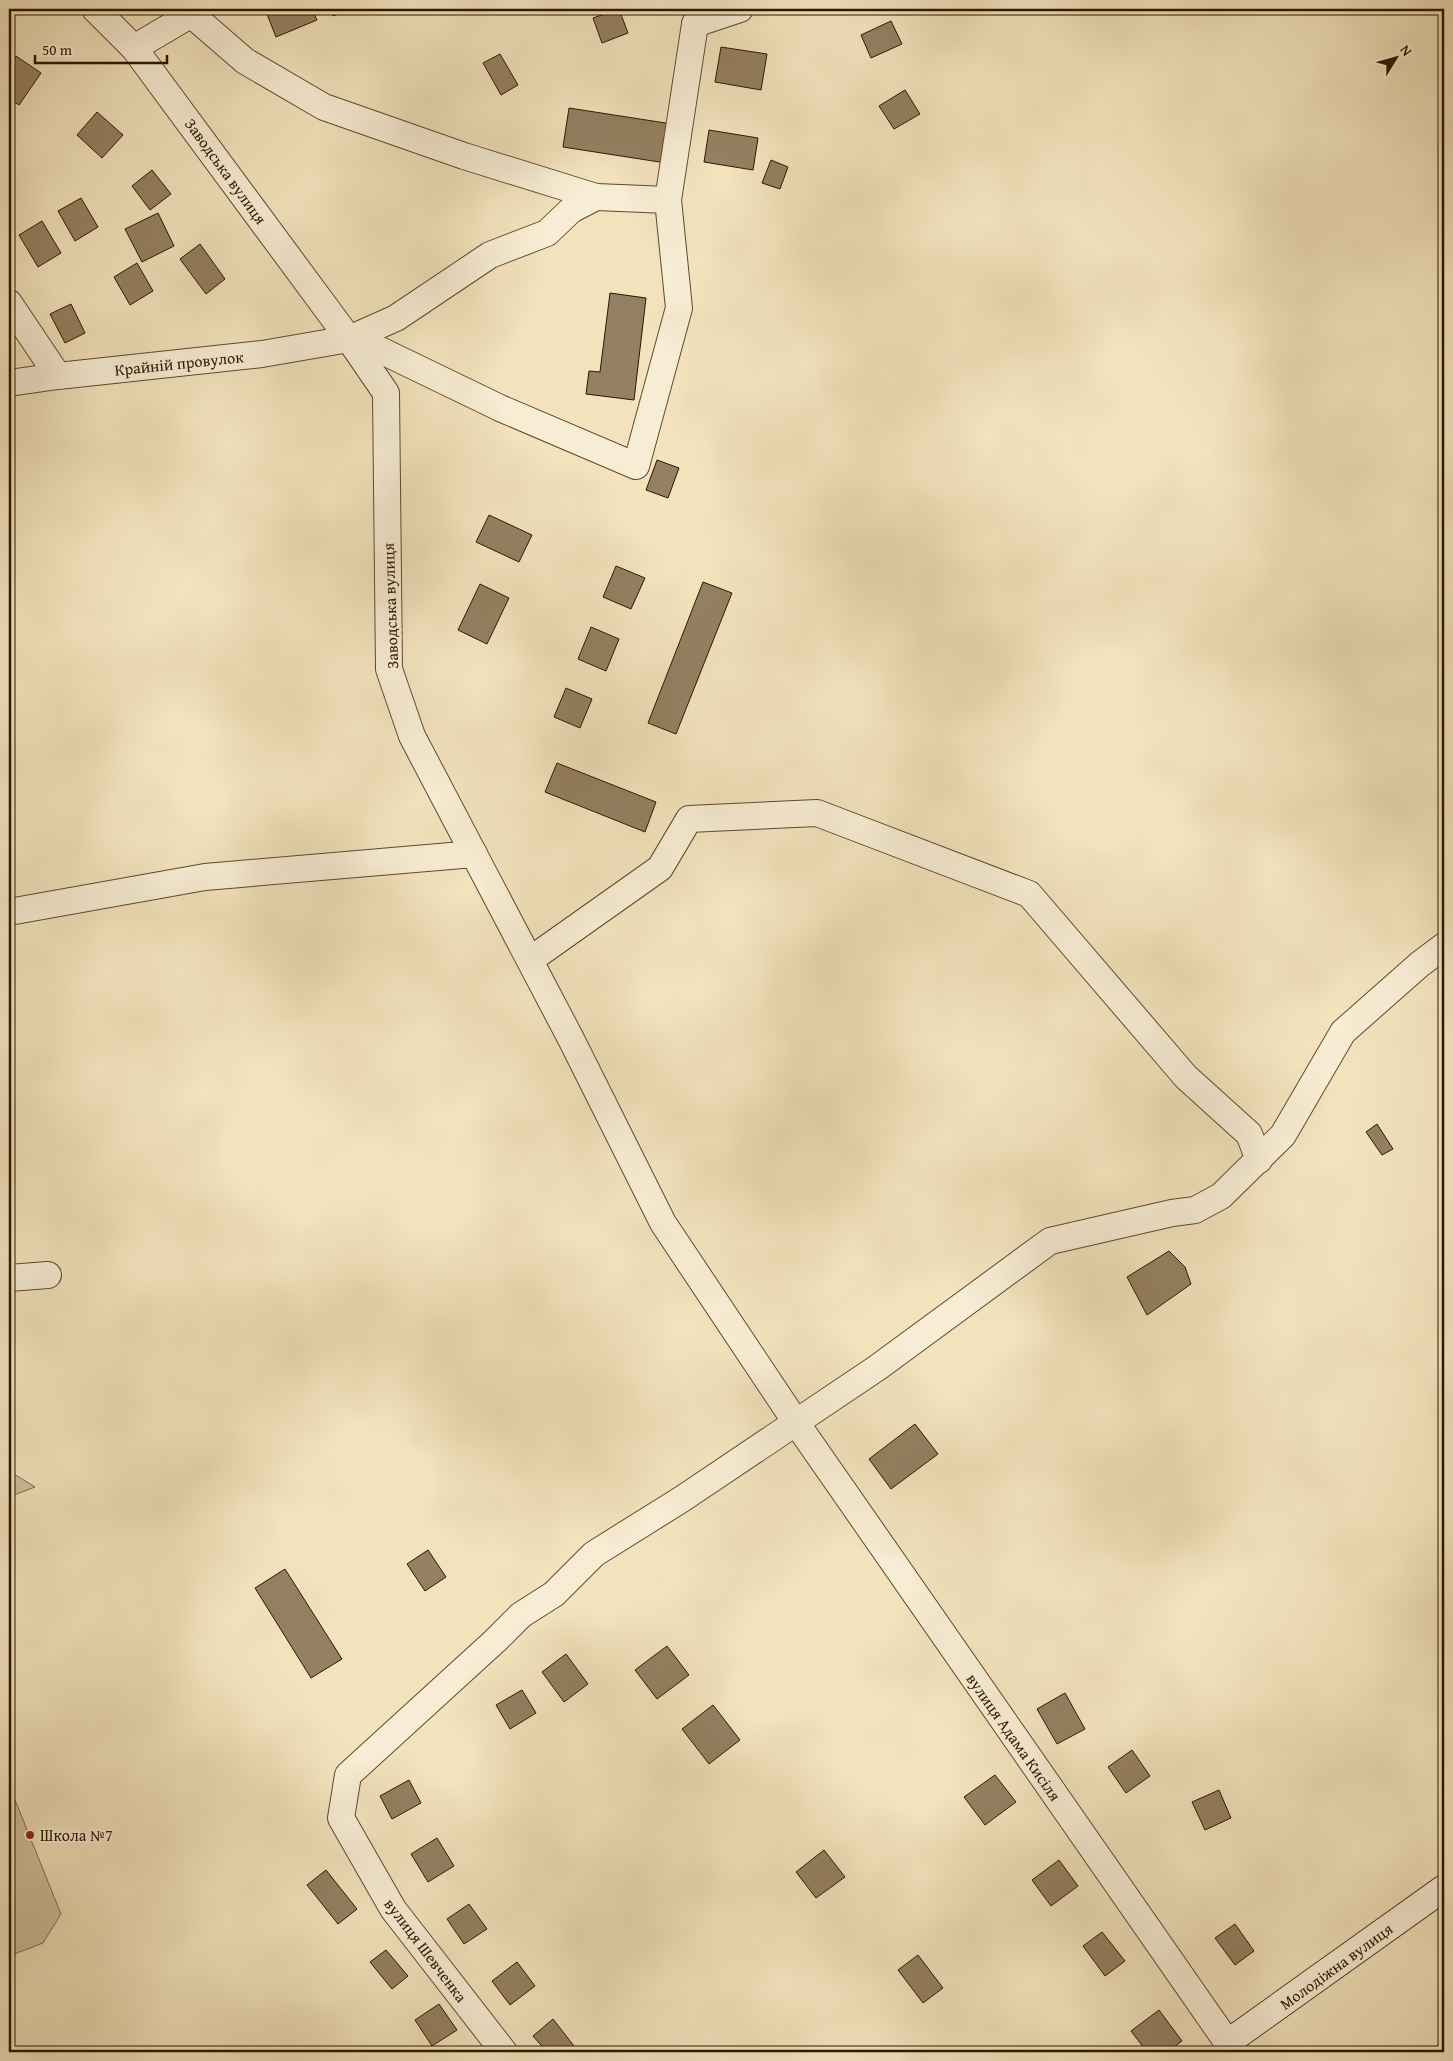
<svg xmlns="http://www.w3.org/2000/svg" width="1453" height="2061" font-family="'Gentium Book Plus',serif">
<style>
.green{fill:#d1c09d;stroke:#806a4e}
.building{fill:#948062;stroke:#2f1500}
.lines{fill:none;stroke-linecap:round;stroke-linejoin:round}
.minor-casing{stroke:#60482f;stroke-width:28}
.minor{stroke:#f7edd4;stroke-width:26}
.poi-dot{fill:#8f2418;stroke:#f7edd4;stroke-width:2}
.labels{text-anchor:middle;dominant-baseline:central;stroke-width:4;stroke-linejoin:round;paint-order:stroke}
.street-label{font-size:16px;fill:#2f1500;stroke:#f7edd4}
.poi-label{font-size:16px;fill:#2f1500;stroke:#f7edd4;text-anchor:start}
</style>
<rect width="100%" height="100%" fill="#f2e3bd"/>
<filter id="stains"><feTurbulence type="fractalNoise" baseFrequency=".004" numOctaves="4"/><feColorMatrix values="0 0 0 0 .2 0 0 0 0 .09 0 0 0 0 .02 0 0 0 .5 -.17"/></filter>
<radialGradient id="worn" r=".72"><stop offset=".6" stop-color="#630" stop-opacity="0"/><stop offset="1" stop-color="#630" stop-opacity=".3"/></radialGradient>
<g class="green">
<path d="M 9,1471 L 35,1487 L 9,1497 Z"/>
<path d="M 9,1785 L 61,1914 L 43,1943 L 9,1956 Z"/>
</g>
<g class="building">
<path d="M 265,9 L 312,9 L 317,20 L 276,37 Z"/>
<path d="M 330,9 L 352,9 L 333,16 Z"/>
<path d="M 619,9 L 628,33 L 602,43 L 593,18 Z"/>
<path d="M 891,21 L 902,44 L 871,58 L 861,35 Z"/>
<path d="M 721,47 L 767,54 L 761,90 L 715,82 Z"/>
<path d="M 500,54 L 518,85 L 501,95 L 483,63 Z"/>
<path d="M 16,56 L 41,73 L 19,105 L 9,98 L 9,66 Z"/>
<path d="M 905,90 L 920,114 L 894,129 L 879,106 Z"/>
<path d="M 569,108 L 672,124 L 666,163 L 563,147 Z"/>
<path d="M 97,112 L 123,135 L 102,158 L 77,135 Z"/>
<path d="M 709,130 L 758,138 L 753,170 L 704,162 Z"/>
<path d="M 771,160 L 788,167 L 780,189 L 762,183 Z"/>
<path d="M 152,170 L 171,194 L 150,210 L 132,186 Z"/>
<path d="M 81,198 L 98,227 L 75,241 L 58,211 Z"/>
<path d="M 158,213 L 174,246 L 142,262 L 125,229 Z"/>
<path d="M 42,221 L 61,253 L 38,267 L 19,235 Z"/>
<path d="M 200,244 L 225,279 L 206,294 L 180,259 Z"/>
<path d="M 137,263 L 153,291 L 130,305 L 114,277 Z"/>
<path d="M 610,293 L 646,298 L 634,400 L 586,394 L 589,371 L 600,372 Z"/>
<path d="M 71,304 L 85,333 L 65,343 L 50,314 Z"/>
<path d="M 657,460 L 679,468 L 668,498 L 646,490 Z"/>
<path d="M 489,515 L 532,535 L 519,562 L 476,542 Z"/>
<path d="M 616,566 L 645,578 L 631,609 L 603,597 Z"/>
<path d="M 703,582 L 732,593 L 676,734 L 648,723 Z"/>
<path d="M 480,584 L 509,598 L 487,644 L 458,630 Z"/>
<path d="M 591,627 L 619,639 L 606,671 L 578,659 Z"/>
<path d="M 566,688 L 592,699 L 580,728 L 554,717 Z"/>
<path d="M 557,763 L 656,802 L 645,832 L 545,792 Z"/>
<path d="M 1377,1124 L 1393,1149 L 1382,1155 L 1366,1132 Z"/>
<path d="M 1169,1251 L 1185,1267 L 1191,1284 L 1147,1315 L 1127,1277 Z"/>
<path d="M 915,1424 L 938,1454 L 891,1489 L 869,1459 Z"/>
<path d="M 428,1550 L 446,1577 L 425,1591 L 407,1564 Z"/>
<path d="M 285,1569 L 342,1659 L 311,1678 L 255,1588 Z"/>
<path d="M 667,1646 L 689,1675 L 657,1699 L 635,1670 Z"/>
<path d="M 566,1654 L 588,1684 L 564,1702 L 542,1672 Z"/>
<path d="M 522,1690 L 536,1713 L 510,1729 L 496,1705 Z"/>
<path d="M 1065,1693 L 1085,1729 L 1057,1744 L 1037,1709 Z"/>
<path d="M 713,1705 L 740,1740 L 709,1764 L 682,1729 Z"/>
<path d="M 1132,1750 L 1150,1776 L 1126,1793 L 1108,1767 Z"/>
<path d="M 995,1775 L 1016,1802 L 985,1825 L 964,1797 Z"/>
<path d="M 409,1780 L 421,1803 L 392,1819 L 380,1796 Z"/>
<path d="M 1219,1790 L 1231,1818 L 1205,1830 L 1192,1802 Z"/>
<path d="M 437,1838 L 454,1866 L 428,1882 L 411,1854 Z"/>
<path d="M 824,1850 L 845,1877 L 816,1898 L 796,1872 Z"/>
<path d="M 1059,1860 L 1078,1886 L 1051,1906 L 1032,1880 Z"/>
<path d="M 326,1870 L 357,1909 L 338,1924 L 307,1885 Z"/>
<path d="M 469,1904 L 487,1929 L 464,1944 L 447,1919 Z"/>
<path d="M 1235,1924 L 1254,1951 L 1235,1965 L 1215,1938 Z"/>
<path d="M 1102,1932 L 1125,1961 L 1105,1976 L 1083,1946 Z"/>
<path d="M 386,1950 L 408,1976 L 392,1989 L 370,1962 Z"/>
<path d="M 918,1955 L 943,1988 L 923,2003 L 898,1970 Z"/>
<path d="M 517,1962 L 535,1986 L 510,2005 L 492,1981 Z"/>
<path d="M 439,2004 L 457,2030 L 432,2046 L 415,2020 Z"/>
<path d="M 1159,2010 L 1182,2041 L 1167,2052 L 1147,2052 L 1131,2031 Z"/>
<path d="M 553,2019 L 574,2046 L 566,2052 L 547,2052 L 533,2036 Z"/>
</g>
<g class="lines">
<g class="minor-casing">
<g id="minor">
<path d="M 95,9 L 134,48 L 349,339 L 386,393 L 389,669 L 412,736 L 571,1039 L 663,1223 L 795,1421 L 1234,2052"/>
<path d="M 185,9 L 245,61 L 324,107 L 464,156 L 596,197 L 668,200"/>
<path d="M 695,24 L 740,9"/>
<path d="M 134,48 L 200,9"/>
<path d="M 9,303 L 58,376"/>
<path d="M 349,339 L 380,350 L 500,408 L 636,466 L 679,308 L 668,200 L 695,24"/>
<path d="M 9,383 L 58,376 L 262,354 L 349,339 L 396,318 L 490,255 L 547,233 L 571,210 L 596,197"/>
<path d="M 9,912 L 205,877 L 474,854"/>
<path d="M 530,960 L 660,868 L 689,819 L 817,813 L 1029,894 L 1186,1077 L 1249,1134 L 1259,1160"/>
<path d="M 9,1278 L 48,1275"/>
<path d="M 1227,2043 L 1444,1888"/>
<path d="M 504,2052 L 393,1909 L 341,1818 L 348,1775 L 496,1640 L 521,1615 L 554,1594 L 594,1554 L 682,1499 L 877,1368 L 1050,1241 L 1172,1213 L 1195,1210 L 1221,1196 L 1283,1135 L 1343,1032 L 1420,964 L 1444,946"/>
</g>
</g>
<use href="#minor" class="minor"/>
</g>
<circle class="poi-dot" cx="30" cy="1835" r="5"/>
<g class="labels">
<g class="street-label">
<text transform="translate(226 171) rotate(54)">Заводська вулиця</text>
<text transform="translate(179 363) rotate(-6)">Крайній провулок</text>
<text transform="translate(390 606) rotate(-92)">Заводська вулиця</text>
<text transform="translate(1014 1737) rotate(55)">вулиця Адама Кисіля</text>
<text transform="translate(426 1950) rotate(53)">вулиця Шевченка</text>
<text transform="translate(1336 1966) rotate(-36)">Молодіжна вулиця</text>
</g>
<g class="poi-label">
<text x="40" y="1835">Школа №7</text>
</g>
</g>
<rect width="1453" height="2061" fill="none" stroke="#f2e3bd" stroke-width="30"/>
<rect x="10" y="10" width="1433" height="2041" fill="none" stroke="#2f1500" stroke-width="2.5"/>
<rect x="15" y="15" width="1423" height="2031" fill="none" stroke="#2f1500"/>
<g transform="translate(1396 58) rotate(53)" stroke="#f7edd4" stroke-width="4" paint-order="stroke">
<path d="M0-4L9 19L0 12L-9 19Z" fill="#2f1500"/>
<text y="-8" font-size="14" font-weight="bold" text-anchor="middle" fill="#2f1500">N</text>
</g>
<path d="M35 55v8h132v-8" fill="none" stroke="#2f1500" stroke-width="2.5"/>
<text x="42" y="55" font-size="15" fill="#2f1500" stroke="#f7edd4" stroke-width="4" paint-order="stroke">50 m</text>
<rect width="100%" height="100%" filter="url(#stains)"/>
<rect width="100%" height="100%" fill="url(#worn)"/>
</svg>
